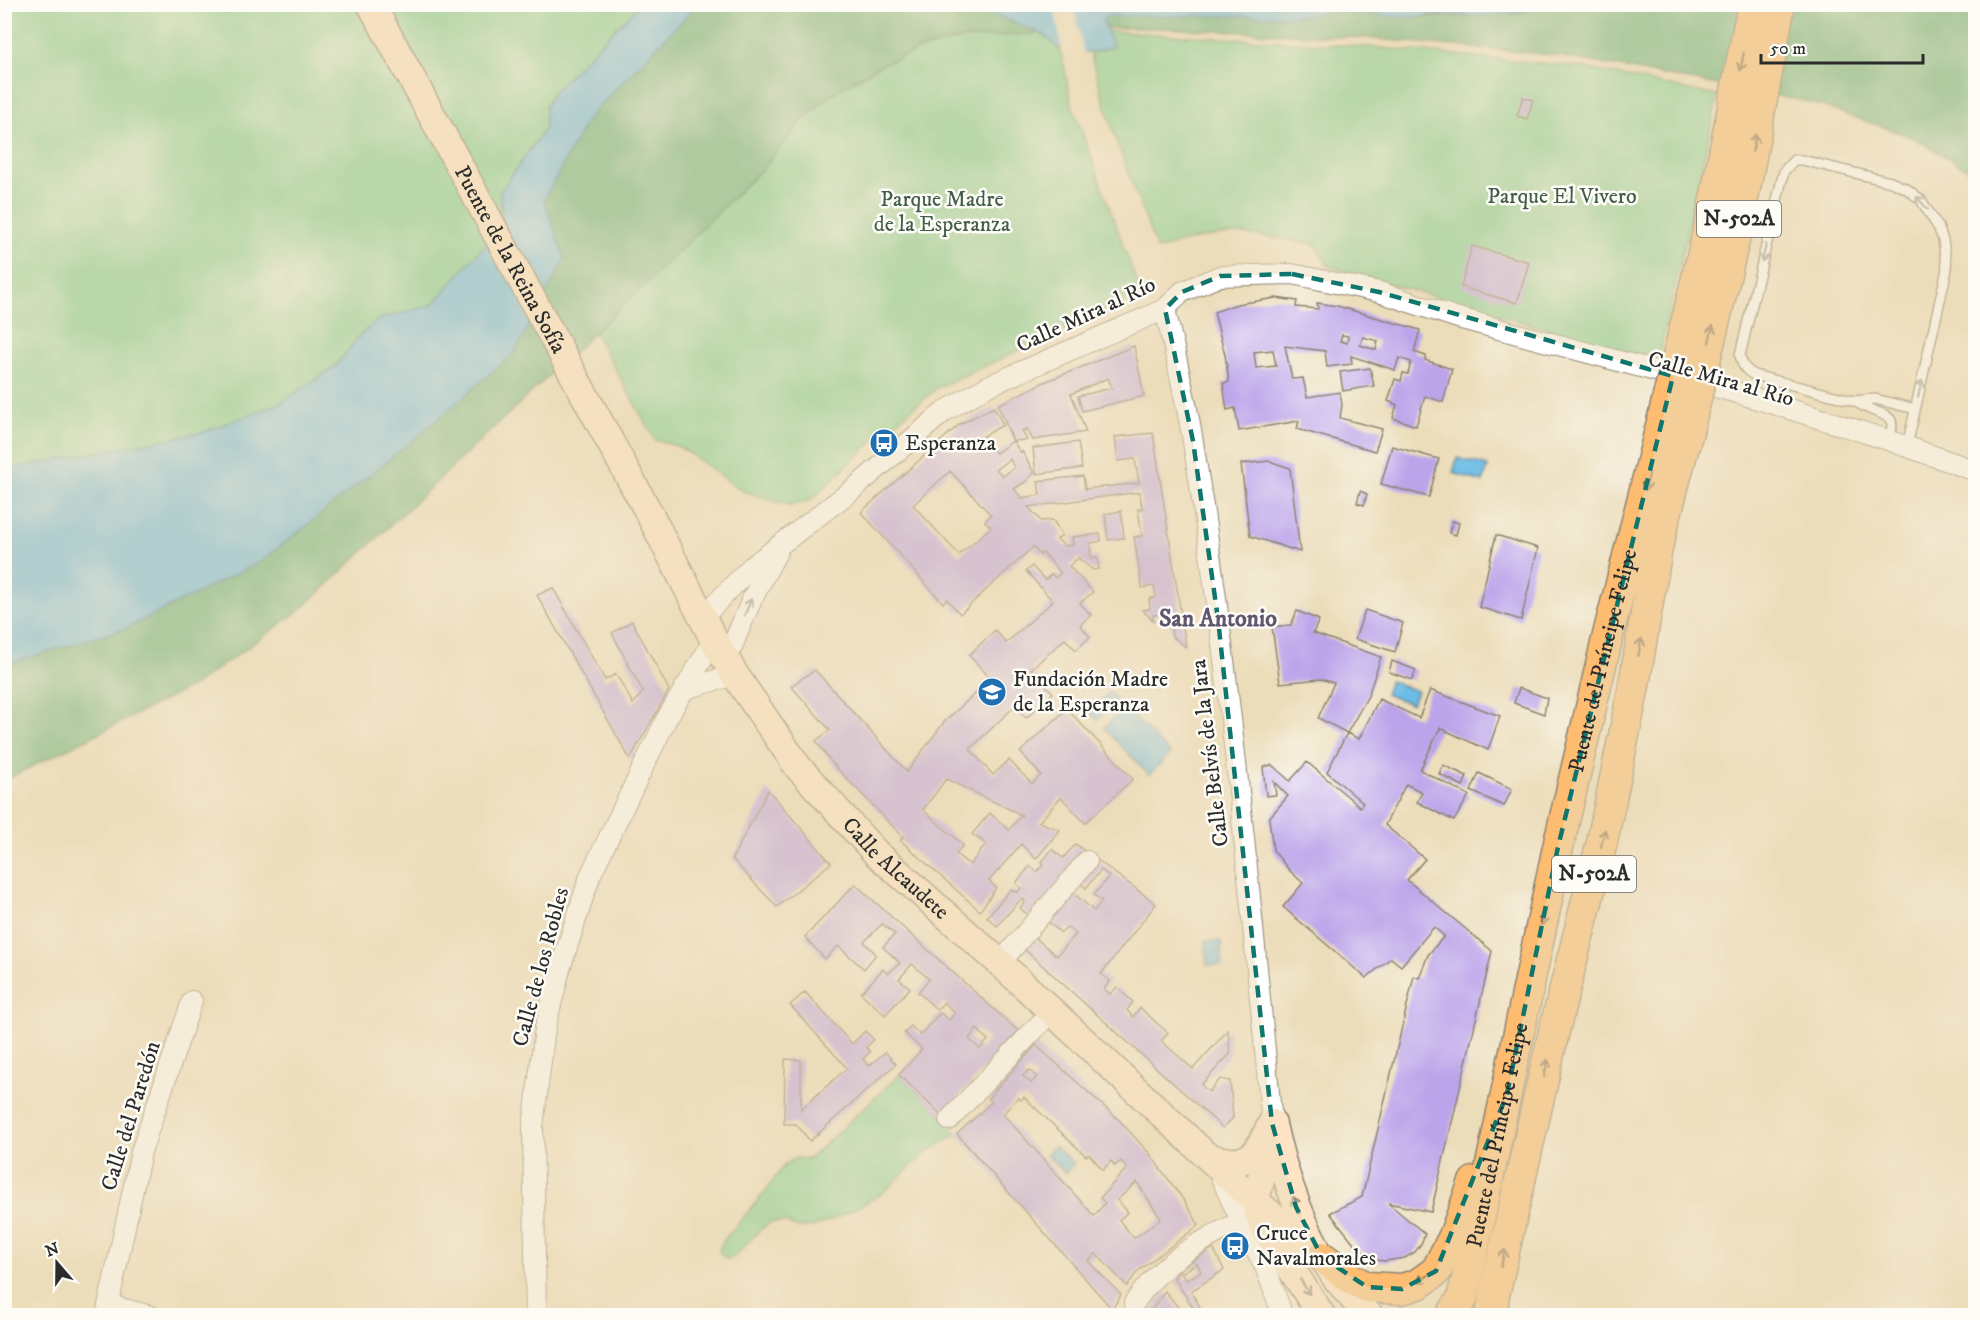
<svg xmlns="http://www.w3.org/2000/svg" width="1980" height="1320" font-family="'IM FELL DW Pica',serif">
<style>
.green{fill:#7cd195;stroke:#547e60;stroke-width:1.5}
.forest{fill:#65b37e;stroke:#486f54;stroke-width:1.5}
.water{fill:#6abce6;stroke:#4a7488;stroke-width:1.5}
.pier{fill:#ecddba}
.building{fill:#bca4ea;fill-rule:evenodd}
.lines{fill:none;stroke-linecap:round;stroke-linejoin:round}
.lane-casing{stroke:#8c8472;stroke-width:12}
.street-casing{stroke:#8c8472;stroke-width:22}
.secondary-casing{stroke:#8c8472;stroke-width:30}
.primary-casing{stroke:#8c8472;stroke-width:33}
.lane{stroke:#fff;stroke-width:9}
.street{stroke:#fff;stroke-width:20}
.secondary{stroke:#fee4c5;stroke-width:27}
.primary{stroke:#fdbc6f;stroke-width:30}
.primary-bridge-casing{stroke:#8c8472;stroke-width:33;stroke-linecap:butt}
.primary-bridge{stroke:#fdbc6f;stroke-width:30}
.oneway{stroke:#8a6c4a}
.oneway2{stroke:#a0a0a0}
.oneway3{stroke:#948878}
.marked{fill:none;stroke:#0f766e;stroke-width:4.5;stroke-dasharray:12 8;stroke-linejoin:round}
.labels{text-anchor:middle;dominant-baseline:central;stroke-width:5;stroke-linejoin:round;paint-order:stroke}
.shield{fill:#fdfcf7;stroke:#6a6a68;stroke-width:1.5}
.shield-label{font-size:21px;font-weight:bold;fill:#2b2b2b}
.park-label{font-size:22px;fill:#435d4b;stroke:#fdfcf7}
.street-label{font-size:22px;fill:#2b2b2b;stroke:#fdfcf7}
.poi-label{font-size:22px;fill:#2b2b2b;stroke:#fdfcf7;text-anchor:start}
.neighbourhood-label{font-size:24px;font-weight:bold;fill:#5e556e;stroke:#fdfcf7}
</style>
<rect width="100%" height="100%" fill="#fdfcf7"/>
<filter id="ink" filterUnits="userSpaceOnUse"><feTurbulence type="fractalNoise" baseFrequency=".0167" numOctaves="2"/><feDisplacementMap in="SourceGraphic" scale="12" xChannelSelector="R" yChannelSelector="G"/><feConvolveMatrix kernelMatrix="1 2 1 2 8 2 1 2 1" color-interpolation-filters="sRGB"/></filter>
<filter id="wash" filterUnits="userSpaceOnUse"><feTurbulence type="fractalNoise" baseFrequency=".008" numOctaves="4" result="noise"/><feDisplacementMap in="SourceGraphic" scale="24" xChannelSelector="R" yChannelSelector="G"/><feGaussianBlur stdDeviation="1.35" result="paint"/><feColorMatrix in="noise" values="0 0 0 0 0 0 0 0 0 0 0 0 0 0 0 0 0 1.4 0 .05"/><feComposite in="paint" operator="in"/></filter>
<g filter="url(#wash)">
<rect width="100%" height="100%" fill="#ecddba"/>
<g class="green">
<path d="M 4,5 L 640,5 L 611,32 L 545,107 L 545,128 L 500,192 L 502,219 L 485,245 L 432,306 L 380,319 L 359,336 L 335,367 L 279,404 L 200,433 L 5,470 Z"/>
<path d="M 1107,31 L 1372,47 L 1580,67 L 1718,96 L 1658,361 L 1328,266 L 1315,244 C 1289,241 1261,234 1235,234 C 1208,235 1182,241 1157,250 L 1113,131 L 1090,53 L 1112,47 Z"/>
<path d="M 1040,33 L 1048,38 L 1057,47 L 1062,56 L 1071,102 L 1141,294 L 937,388 L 856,456 L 816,496 L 805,503 L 788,505 L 743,491 L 689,453 L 677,446 L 655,440 L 594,331 L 632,297 L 763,168 L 804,119 L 835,92 L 878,66 L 921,49 L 960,39 Z"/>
<path d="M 899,1075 L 940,1113 L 957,1134 L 927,1152 L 880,1195 L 841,1216 L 813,1227 L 798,1228 L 785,1222 L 771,1222 L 760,1230 L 735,1256 L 728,1259 L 722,1256 L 719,1250 L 724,1240 L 765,1192 L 785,1164 L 796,1158 L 809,1159 Z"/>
</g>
<path class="forest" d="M 1311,4 L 1318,12 L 1355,11 L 1402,17 L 1494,16 L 1519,13 L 1543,4 L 1626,5 L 1667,10 L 1676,4 L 1975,5 L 1975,181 L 1967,169 L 1912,137 L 1810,102 L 1554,55 L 1365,38 L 1160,28 L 1106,28 L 960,39 L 921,49 L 878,66 L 835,92 L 804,119 L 763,168 L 632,297 L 302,609 L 193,686 L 5,780 L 5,665 L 127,628 L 565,259 L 544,200 L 588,118 L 697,5 Z"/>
<g class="water">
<path d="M 640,4 L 697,5 L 588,118 L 544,200 L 565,259 L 514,353 L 411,442 L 262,561 L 127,628 L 5,665 L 4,470 L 200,433 L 279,404 L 335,367 L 359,336 L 380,319 L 432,305 L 485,245 L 502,219 L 500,192 L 545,128 L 545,107 L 553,92 Z"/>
<path d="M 972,5 L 1543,5 C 1503,18 1480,16 1439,15 C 1426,15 1414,18 1402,17 C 1369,16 1338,5 1306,16 L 1108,16 L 1103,20 L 1113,47 L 1090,53 L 1057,47 L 1044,35 Z"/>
<path d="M 1626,5 L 1676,5 L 1667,10 Z"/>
<path d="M 1457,458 L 1488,466 L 1483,482 L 1453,473 Z"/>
<path d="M 1390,681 L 1417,691 L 1412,704 L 1385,694 Z"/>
<path d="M 1110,692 L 1118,701 L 1097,720 L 1089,711 Z"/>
<path d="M 1125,707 L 1170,754 L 1149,775 L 1104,728 Z"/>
<path d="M 1221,941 L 1222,965 L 1207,965 L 1206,941 Z"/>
<path d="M 1054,1146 L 1074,1163 L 1065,1173 L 1046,1155 Z"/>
</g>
<path class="pier" d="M 1054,5 L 1073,5 L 1084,54 L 1062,50 Z"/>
<g id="blocks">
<g class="building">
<path d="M 1523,97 L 1533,100 L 1527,119 L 1517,116 Z"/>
<path d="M 1472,246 L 1529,262 L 1517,303 L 1461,287 Z"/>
<path d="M 1276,298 L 1297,301 L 1296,307 L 1318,309 L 1317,303 L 1337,306 L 1420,330 L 1414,352 L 1426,356 L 1425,360 L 1452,369 L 1443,402 L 1425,396 L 1416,426 L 1393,418 L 1397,405 L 1388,401 L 1395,379 L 1401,381 L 1403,373 L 1408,374 L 1411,362 L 1399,358 L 1395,370 L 1351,356 L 1352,364 L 1327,367 L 1325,351 L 1285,346 L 1292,379 L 1303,378 L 1307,397 L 1340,392 L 1342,405 L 1340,418 L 1382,429 L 1375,451 L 1297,429 L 1299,421 L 1239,431 L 1235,408 L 1227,410 L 1223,383 L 1229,382 L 1225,355 L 1214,312 L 1237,304 ZM 1342,335 L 1348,336 L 1347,343 L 1340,341 ZM 1363,337 L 1378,341 L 1376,350 L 1360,345 ZM 1273,350 L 1276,366 L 1256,368 L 1254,352 Z"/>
<path d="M 1134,346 L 1144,396 L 1082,411 L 1078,396 L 1112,388 L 1108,378 L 1071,394 L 1086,432 L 1033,440 L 1027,429 L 1022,431 L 1027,440 L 1013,441 L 998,405 L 1042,383 Z"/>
<path d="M 1370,368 L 1374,386 L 1343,391 L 1340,372 Z"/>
<path d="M 994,407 L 1003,425 L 982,437 L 996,453 L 1013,441 L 1020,452 L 1022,451 L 1034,473 L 1027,481 L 1014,489 L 1022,498 L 1040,495 L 1038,481 L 1083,476 L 1085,489 L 1139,483 L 1135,459 L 1118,461 L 1115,437 L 1153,433 L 1186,647 L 1172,636 L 1169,613 L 1153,615 L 1154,621 L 1142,610 L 1150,609 L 1149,599 L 1156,597 L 1154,586 L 1142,588 L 1134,537 L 1142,536 L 1138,509 L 1142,509 L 1140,492 L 1028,507 L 1041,521 L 1053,520 L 1062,535 L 1057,539 L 1065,546 L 1073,545 L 1072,537 L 1100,534 L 1101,541 L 1090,543 L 1091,558 L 1097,557 L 1099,569 L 1093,570 L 1078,558 L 1069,566 L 1093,592 L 1080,603 L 1091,615 L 1080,625 L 1090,637 L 1076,650 L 1065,639 L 1031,669 L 1053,693 L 1026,718 L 1015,706 L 970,749 L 993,775 L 1009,760 L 1032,784 L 1041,775 L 1020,752 L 1067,709 L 1133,779 L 1085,823 L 1061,797 L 1039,822 L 1060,830 L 1036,859 L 1021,844 L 989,881 L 996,888 L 980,911 L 900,840 L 903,837 L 831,762 L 816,741 L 830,730 L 791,686 L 815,670 L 907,772 L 944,722 L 991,679 L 969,655 L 995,630 L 1006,643 L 1053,601 L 1026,571 L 1032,566 L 1045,580 L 1052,574 L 1055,578 L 1061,573 L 1043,553 L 1040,555 L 1033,547 L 960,614 L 947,599 L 943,603 L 861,512 L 960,424 ZM 1010,459 L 1014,468 L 1003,476 L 996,469 ZM 950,471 L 991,515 L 985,521 L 991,527 L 959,555 L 913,505 ZM 946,779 L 1022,815 L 1009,830 L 990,813 L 989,814 L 972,834 L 986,844 L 970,865 L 956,854 L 963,845 L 923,810 Z"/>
<path d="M 1078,442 L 1082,468 L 1036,474 L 1033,448 Z"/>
<path d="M 1392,446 L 1439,459 L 1429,497 L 1381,484 Z"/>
<path d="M 1269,461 L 1290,468 L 1300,552 L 1250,536 L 1241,464 Z"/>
<path d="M 1360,491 L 1367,494 L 1364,505 L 1357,503 Z"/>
<path d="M 1121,511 L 1124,538 L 1108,540 L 1105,514 Z"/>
<path d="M 1452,521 L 1459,523 L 1456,535 L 1449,533 Z"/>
<path d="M 1496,535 L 1538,548 L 1521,620 L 1479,607 Z"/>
<path d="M 553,588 L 605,680 L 616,674 L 633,704 L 643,692 L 612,633 L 632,621 L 669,690 L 630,759 L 537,595 Z"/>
<path d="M 1365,610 L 1403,623 L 1395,652 L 1355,639 Z"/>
<path d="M 1297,611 L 1319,620 L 1313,633 L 1381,657 L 1368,696 L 1347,733 L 1318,718 L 1334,683 L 1321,679 L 1280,683 L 1272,627 L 1291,625 Z"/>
<path d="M 1392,661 L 1416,670 L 1412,680 L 1389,672 Z"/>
<path d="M 1519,688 L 1547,698 L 1544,714 L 1514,703 Z"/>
<path d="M 1430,690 L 1500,716 L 1488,750 L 1440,728 L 1420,770 L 1469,795 L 1454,821 L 1417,802 L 1422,792 L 1406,784 L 1385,825 L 1425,859 L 1407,880 L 1492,951 L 1431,1212 L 1388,1203 L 1425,1234 L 1421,1244 L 1415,1252 L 1405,1258 L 1385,1261 L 1374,1260 L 1357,1247 L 1330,1213 L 1362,1197 L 1414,976 L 1419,978 L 1428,955 L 1444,936 L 1434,927 L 1401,966 L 1391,958 L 1366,978 L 1283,907 L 1303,883 L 1289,870 L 1273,850 L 1269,818 L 1288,796 L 1274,782 L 1276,795 L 1266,796 L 1263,767 L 1272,765 L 1290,781 L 1307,762 L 1360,807 L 1363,803 L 1327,772 L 1347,733 L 1359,739 L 1379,699 L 1419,718 Z"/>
<path d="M 1443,765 L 1467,776 L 1463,786 L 1439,774 Z"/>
<path d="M 1479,773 L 1512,789 L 1504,806 L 1471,791 Z"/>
<path d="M 768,790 L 831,863 L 777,907 L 732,859 Z"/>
<path d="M 1076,844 L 1087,853 L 1031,918 L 1020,908 L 1025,901 L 1022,898 L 997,926 L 987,917 L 1011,889 L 1017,893 L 1021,888 L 1016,883 L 1030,866 L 1037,872 L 1043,865 L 1041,863 L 1052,849 L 1063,858 Z"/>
<path d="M 1096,859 L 1156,904 L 1101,974 L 1110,981 L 1104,989 L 1110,994 L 1117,987 L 1133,1002 L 1127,1010 L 1133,1017 L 1140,1008 L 1168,1033 L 1161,1041 L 1193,1069 L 1228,1030 L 1230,1054 L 1201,1085 L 1209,1092 L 1220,1079 L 1230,1081 L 1233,1118 L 1223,1128 L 1023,948 L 1033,936 L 1057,956 L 1076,934 L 1067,927 L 1061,933 L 1046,920 L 1070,890 L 1094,911 L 1102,901 L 1094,895 L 1109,876 L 1101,870 L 1086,888 L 1077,881 Z"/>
<path d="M 855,884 L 1018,1031 L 966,1089 L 940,1114 L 899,1075 L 922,1049 L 904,1033 L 911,1026 L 920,1035 L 940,1013 L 949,1020 L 955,1013 L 944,1002 L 937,1010 L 918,992 L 929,979 L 912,964 L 899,979 L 910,988 L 885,1015 L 861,993 L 883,969 L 888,974 L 900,963 L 883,947 L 895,934 L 882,924 L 864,942 L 876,954 L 864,969 L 838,946 L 825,959 L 805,937 ZM 977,1029 L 988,1040 L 980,1049 L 969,1039 Z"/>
<path d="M 805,992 L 852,1044 L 865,1031 L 874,1040 L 866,1047 L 870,1052 L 863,1059 L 869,1066 L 885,1052 L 896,1064 L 810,1141 L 796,1124 L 784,1124 L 785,1059 L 801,1060 L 801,1109 L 847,1068 L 790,1005 Z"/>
<path d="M 1036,1045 L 1120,1121 L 1149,1153 L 1185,1202 L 1199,1225 L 1137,1272 L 1127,1286 L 1096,1254 L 1088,1261 L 1121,1295 L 1112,1309 L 957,1134 L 992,1102 L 988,1098 ZM 1029,1070 L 1037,1077 L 1031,1083 L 1023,1076 ZM 1018,1097 L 1021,1100 L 1024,1097 L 1028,1101 L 1086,1156 L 1089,1154 L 1103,1170 L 1111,1161 L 1115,1166 L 1121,1161 L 1127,1168 L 1100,1198 L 1105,1203 L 1094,1216 L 1003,1114 ZM 1137,1182 L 1161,1219 L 1134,1238 L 1119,1220 L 1128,1212 L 1117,1200 Z"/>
<path d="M 1213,1248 L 1224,1270 L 1191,1291 L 1205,1316 L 1186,1316 L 1194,1309 L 1174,1278 L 1184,1266 ZM 1197,1263 L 1201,1272 L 1186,1280 L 1181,1273 Z"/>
<path d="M 1165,1291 L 1185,1316 L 1147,1316 Z"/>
</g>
</g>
</g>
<g filter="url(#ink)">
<use href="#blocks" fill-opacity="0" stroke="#8c8472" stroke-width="1.5"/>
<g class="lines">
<g class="lane-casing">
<g id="lane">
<path d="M 1854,401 C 1860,404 1866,408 1872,410 C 1891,417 1896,418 1889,440"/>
<path d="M 1907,446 L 1947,269 L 1943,240 L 1938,227 L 1921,200 L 1907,189 L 1891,182 L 1802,160 L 1794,160 L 1784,171 L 1740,355 C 1742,365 1745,370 1754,375 L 1854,401 L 1875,399 L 1915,409"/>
</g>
</g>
<g class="street-casing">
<g id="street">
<path d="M 1165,309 C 1175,353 1186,398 1193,442 C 1230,668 1250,896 1272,1123"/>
<path d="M 702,618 L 751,567 L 851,491 L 945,411 L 988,386 L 1165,309 L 1182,292 L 1220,276 L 1292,274 L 1379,292 L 1458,318 L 1738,393 L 1885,439 L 1976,471"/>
<path d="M 726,661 L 752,599 L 777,552"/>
<path d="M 684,689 L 735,675"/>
<path d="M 1000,963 L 1087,861"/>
<path d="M 949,1120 L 1052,1011"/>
<path d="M 1218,1170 L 1231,1200 L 1266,1269 L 1283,1316"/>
<path d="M 1134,1303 C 1162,1262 1197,1242 1242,1221"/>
<path d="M 108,1305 L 151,1316"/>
<path d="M 106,1316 L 141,1152 L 192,1001"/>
<path d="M 536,1316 L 533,1127 L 545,1028 L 560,969 L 590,876 L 667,718 L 714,640"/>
</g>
</g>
<g class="secondary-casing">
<g id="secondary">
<path id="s1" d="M 371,4 L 649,513 L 714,640 L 735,675 L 798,767 L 875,852 L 1000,963 L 1255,1201 L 1322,1257 L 1336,1278 L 1357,1303 L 1370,1316"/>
<path d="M 1272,1123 C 1282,1166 1294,1206 1315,1245"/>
<path d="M 1209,1157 C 1249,1169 1255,1157 1272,1123"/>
<path d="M 1255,1201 L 1267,1158 L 1271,1135"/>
<path d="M 1258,1210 L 1262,1224 L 1322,1316"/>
</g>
</g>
<g class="primary-casing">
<g id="primary">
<path d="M 1322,1257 L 1355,1281 L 1367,1287 L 1402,1289 L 1418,1284 L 1436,1271 L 1454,1236 L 1474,1182"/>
<path id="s2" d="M 1451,1316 L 1462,1299 L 1468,1274 L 1558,847 L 1609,631 L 1661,426"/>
<path d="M 1491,1316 L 1494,1295 L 1555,1027 L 1602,842 L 1633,691 L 1657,548 L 1688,431"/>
</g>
</g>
<use href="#lane" class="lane"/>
<use href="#street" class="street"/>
<use href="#secondary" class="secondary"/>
<use href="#primary" class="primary"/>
<g class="primary-bridge-casing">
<g id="primary-bridge">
<path d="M 1661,426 L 1711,220 L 1753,4"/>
<path d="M 1688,431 L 1739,220 L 1780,4"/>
</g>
</g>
<use href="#primary-bridge" class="primary-bridge"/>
</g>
<defs><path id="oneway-shaft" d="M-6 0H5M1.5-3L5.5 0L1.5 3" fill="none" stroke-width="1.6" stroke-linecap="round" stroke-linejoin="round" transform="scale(1.5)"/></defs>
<g class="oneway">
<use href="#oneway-shaft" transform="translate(1742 62) rotate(101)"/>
<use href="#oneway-shaft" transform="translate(1754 143) rotate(-79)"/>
<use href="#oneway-shaft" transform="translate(1711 334) rotate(-76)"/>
<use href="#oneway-shaft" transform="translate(1647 482) rotate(104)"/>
<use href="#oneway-shaft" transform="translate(1640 647) rotate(-80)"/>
<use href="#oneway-shaft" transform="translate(1603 838) rotate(-77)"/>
<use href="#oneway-shaft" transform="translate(1544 917) rotate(102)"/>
<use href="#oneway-shaft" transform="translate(1546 1068) rotate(-77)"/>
<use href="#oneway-shaft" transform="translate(1503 1258) rotate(-77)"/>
<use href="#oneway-shaft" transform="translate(1425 1278) rotate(146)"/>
</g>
<g class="oneway2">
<use href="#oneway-shaft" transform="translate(1922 203) rotate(-132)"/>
<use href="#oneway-shaft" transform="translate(1764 253) rotate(104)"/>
<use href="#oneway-shaft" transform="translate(1920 389) rotate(-77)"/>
<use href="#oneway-shaft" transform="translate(748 607) rotate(-67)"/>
</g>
<g class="oneway3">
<use href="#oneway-shaft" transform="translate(1296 1205) rotate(-111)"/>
<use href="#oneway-shaft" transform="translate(1305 1287) rotate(58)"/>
</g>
</g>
<path d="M0 0H1980V1320H0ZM 1292,274 L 1379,292 L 1673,376 L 1558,847 L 1507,1094 L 1436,1271 L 1402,1289 L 1367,1287 L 1322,1257 L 1296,1207 L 1272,1123 L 1218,619 L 1193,441 L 1165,309 L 1182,292 L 1220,276 Z" fill="#ecddba" fill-opacity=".55" fill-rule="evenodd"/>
<path class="marked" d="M 1292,274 L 1379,292 L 1673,376 L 1558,847 L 1507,1094 L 1436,1271 L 1402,1289 L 1367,1287 L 1322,1257 L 1296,1207 L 1272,1123 L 1218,619 L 1193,441 L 1165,309 L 1182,292 L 1220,276 Z"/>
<defs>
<g id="bus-disc" transform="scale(1.5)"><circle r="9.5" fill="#1f6fb2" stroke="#fdfcf7"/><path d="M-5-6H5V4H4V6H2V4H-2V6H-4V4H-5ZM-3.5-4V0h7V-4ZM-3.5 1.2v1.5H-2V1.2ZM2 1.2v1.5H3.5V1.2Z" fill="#fff"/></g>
<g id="school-disc" transform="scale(1.5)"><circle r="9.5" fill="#1f6fb2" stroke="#fdfcf7"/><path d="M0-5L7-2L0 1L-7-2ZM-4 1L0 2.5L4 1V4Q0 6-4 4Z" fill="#fff"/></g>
</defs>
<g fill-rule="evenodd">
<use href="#bus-disc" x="884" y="443"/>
<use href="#school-disc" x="992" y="692"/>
<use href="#bus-disc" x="1235" y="1246"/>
</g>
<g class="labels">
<g class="shield">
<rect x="1697" y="201" width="84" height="36" rx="4.5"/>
<rect x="1552" y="856" width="84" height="36" rx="4.5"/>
</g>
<g class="shield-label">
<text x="1739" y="219">N-502A</text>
<text x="1594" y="874">N-502A</text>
</g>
<g class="park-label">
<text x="1562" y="196">Parque El Vivero</text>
<text x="942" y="199">Parque Madre<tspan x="942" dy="25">de la Esperanza</tspan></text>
</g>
<g class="street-label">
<text stroke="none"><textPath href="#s1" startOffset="291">Puente de la Reina Sofía</textPath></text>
<text transform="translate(1086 315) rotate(-25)">Calle Mira al Río</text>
<text transform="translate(1721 379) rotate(16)">Calle Mira al Río</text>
<text stroke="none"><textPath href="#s2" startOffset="674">Puente del Príncipe Felipe</textPath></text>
<text transform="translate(1210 753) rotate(-97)">Calle Belvís de la Jara</text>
<text stroke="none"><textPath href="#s1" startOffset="1016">Calle Alcaudete</textPath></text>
<text transform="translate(541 967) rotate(-75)">Calle de los Robles</text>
<text transform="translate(131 1116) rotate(-73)">Calle del Paredón</text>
<text stroke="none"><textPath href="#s2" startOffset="188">Puente del Príncipe Felipe</textPath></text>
</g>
<g class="poi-label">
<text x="905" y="443">Esperanza</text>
<text x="1013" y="679">Fundación Madre<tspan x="1013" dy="25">de la Esperanza</tspan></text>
<text x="1256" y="1233">Cruce<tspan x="1256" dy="25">Navalmorales</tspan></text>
</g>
<g class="neighbourhood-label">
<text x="1218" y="619">San Antonio</text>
</g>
</g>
<rect width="1980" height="1320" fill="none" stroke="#fdfcf7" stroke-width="24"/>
<g transform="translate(57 1263) rotate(340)" stroke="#fdfcf7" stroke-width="4.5" paint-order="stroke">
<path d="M0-4.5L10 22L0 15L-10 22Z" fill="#2b2b2b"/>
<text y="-9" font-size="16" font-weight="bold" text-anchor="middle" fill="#2b2b2b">N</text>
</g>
<path d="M1761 54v9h162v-9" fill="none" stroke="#2b2b2b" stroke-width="3"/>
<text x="1770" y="54" font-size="18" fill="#2b2b2b" stroke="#fdfcf7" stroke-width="4.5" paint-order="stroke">50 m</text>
</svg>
